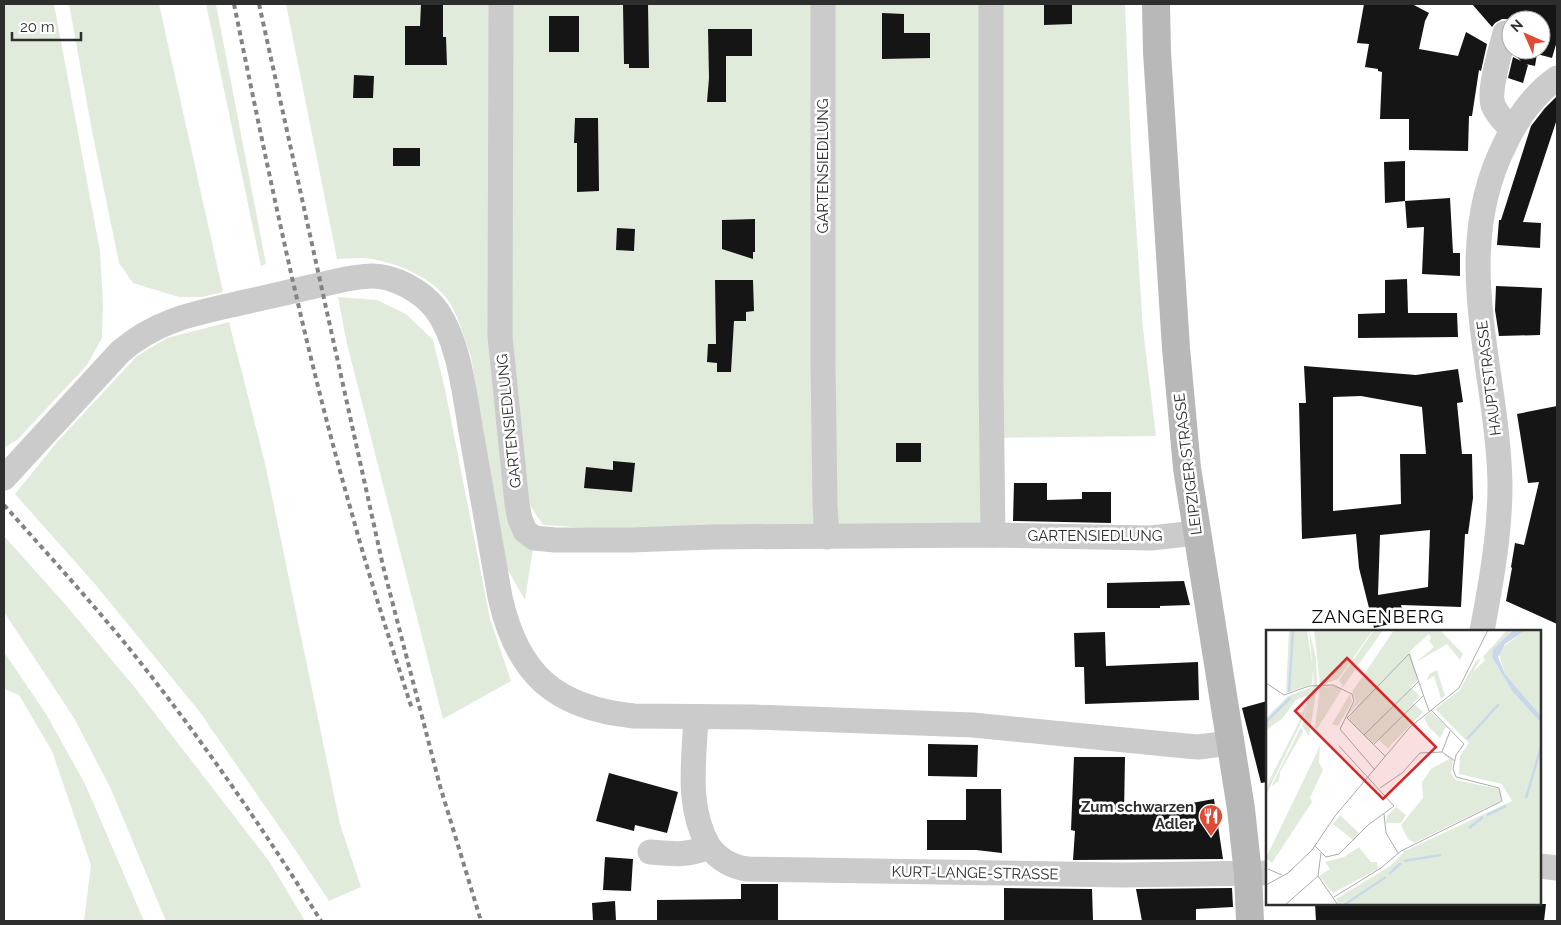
<svg xmlns="http://www.w3.org/2000/svg" width="1561" height="925" font-family="Raleway,sans-serif">
<style>
.green{fill:#e1ebdc}
.building{fill:#151515;fill-rule:evenodd}
.lines{fill:none;stroke-linecap:round;stroke-linejoin:round}
.street{stroke:#cbcbcb;stroke-width:25}
.secondary{stroke:#b8b8b8;stroke-width:28}
.rail{stroke:#838383;stroke-width:4;stroke-dasharray:5 4;stroke-linecap:butt}
.labels{text-anchor:middle;dominant-baseline:central;stroke-width:5;stroke-linejoin:round;paint-order:stroke}
.street-label{font-size:15px;fill:#2e2e2e;stroke:#fff}
.poi-label{font-size:15px;font-weight:bold;fill:#2e2e2e;stroke:#fff;text-anchor:end}
.quarter-label{font-size:18px;letter-spacing:1px;fill:#000;stroke:#fff}
.inset-river{fill:none;stroke:#c9d7ea;stroke-width:2.5}
.inset-road{fill:none;stroke:#ababab;stroke-width:1}
.view{fill:#d62828;fill-opacity:0.15;stroke:#d62828;stroke-width:2.5}
.inset-edge{fill:none;stroke:#2e2e2e;stroke-width:2.5}
</style>
<rect width="100%" height="100%" fill="#fff"/>
<g class="green">
<path d="M 4,4 L 54,4 L 100,251 L 103,305 L 102,338 L 87,365 L 17,440 L 4,448 Z"/>
<path d="M 69,4 L 159,4 L 223,292 L 202,297 L 179,297 L 133,283 L 119,263 L 92,131 Z"/>
<path d="M 206,4 L 216,4 L 266,264 L 261,266 Z"/>
<path d="M 286,4 L 1125,4 L 1131,148 L 1143,329 L 1156,436 L 982,438 L 982,529 L 589,528 L 543,525 L 529,504 L 491,225 L 533,549 L 525,600 L 506,567 L 471,357 C 464,339 459,316 448,300 C 431,277 399,264 372,259 C 361,257 348,259 337,259 Z"/>
<path d="M 338,297 L 377,300 L 406,314 L 433,340 L 445,389 L 490,619 L 511,681 L 443,719 L 347,344 Z"/>
<path d="M 229,322 L 265,463 L 340,824 L 361,887 L 329,901 L 292,845 L 199,711 L 94,583 L 15,494 L 58,441 L 137,356 L 167,338 Z"/>
<path d="M 4,536 L 65,604 L 136,689 L 269,861 L 305,921 L 166,921 L 110,787 L 74,718 L 4,612 Z"/>
<path d="M 4,652 L 46,714 L 85,784 L 144,921 L 84,921 L 91,865 L 52,751 L 19,695 L 4,689 Z"/>
</g>
<g class="building">
<path d="M 421,4 L 443,4 L 443,37 L 446,37 L 447,65 L 405,65 L 405,26 L 420,26 Z"/>
<path d="M 648,4 L 649,68 L 629,68 L 629,64 L 624,64 L 623,5 Z"/>
<path d="M 1044,4 L 1072,4 L 1072,24 L 1044,25 Z"/>
<path d="M 1364,4 L 1412,4 L 1429,13 L 1425,21 L 1419,49 L 1458,56 L 1466,32 L 1487,44 L 1481,71 L 1479,70 L 1472,116 L 1469,116 L 1468,151 L 1409,150 L 1409,119 L 1380,119 L 1382,72 L 1378,71 L 1378,69 L 1365,67 L 1369,44 L 1357,43 Z"/>
<path d="M 1472,4 L 1557,4 L 1557,41 L 1552,58 L 1537,54 L 1535,66 L 1526,64 L 1528,65 L 1523,83 L 1508,78 L 1513,57 L 1521,61 L 1514,54 L 1515,50 L 1541,50 L 1541,20 L 1502,19 L 1495,23 L 1492,27 Z"/>
<path d="M 882,13 L 904,14 L 904,33 L 930,33 L 930,58 L 882,59 Z"/>
<rect x="549" y="16" width="30" height="36"/>
<path d="M 708,29 L 752,29 L 752,56 L 726,56 L 726,102 L 707,102 L 709,78 Z"/>
<path d="M 354,75 L 374,76 L 373,98 L 353,98 Z"/>
<path d="M 1557,96 L 1557,119 L 1523,222 L 1541,223 L 1540,248 L 1497,245 L 1499,220 L 1501,220 L 1531,126 L 1545,108 Z"/>
<path d="M 575,118 L 598,118 L 599,191 L 577,192 L 577,143 L 574,143 Z"/>
<rect x="393" y="148" width="27" height="18"/>
<path d="M 1405,161 L 1405,201 L 1385,203 L 1384,162 Z"/>
<path d="M 1450,198 L 1453,253 L 1460,253 L 1460,276 L 1422,274 L 1424,227 L 1407,228 L 1405,201 Z"/>
<path d="M 755,219 L 755,252 L 753,252 L 753,259 L 722,249 L 722,220 Z"/>
<path d="M 617,228 L 635,229 L 634,251 L 616,250 Z"/>
<path d="M 1407,279 L 1408,313 L 1457,313 L 1458,337 L 1358,338 L 1358,314 L 1385,313 L 1385,280 Z"/>
<path d="M 715,280 L 753,280 L 754,311 L 746,312 L 746,321 L 734,321 L 731,372 L 717,372 L 717,363 L 707,362 L 708,344 L 716,344 Z"/>
<path d="M 1496,286 L 1542,288 L 1540,335 L 1499,336 L 1495,310 Z"/>
<path d="M 1304,366 L 1416,375 L 1458,369 L 1463,402 L 1457,403 L 1462,454 L 1472,454 L 1473,498 L 1468,534 L 1465,534 L 1461,607 L 1401,605 L 1405,620 L 1374,628 L 1359,568 L 1356,534 L 1302,539 L 1299,403 L 1306,403 ZM 1361,396 L 1422,407 L 1426,454 L 1400,454 L 1401,504 L 1333,511 L 1333,397 ZM 1430,530 L 1428,587 L 1378,595 L 1380,535 Z"/>
<path d="M 1557,406 L 1557,624 L 1506,601 L 1512,568 L 1511,567 L 1515,543 L 1524,545 L 1539,482 L 1528,483 L 1517,414 Z"/>
<rect x="896" y="443" width="25" height="19"/>
<path d="M 613,461 L 635,463 L 632,492 L 584,488 L 586,467 L 613,470 Z"/>
<path d="M 1014,483 L 1047,483 L 1047,500 L 1082,499 L 1082,492 L 1111,492 L 1111,523 L 1013,521 Z"/>
<path d="M 1184,581 L 1190,605 L 1160,606 L 1160,608 L 1107,608 L 1107,583 Z"/>
<path d="M 1105,632 L 1106,666 L 1198,662 L 1199,700 L 1085,704 L 1084,667 L 1075,667 L 1074,633 Z"/>
<path d="M 1267,701 L 1267,782 L 1261,783 L 1242,708 Z"/>
<path d="M 928,744 L 978,745 L 977,777 L 928,776 Z"/>
<path d="M 1074,757 L 1125,757 L 1124,814 L 1187,812 L 1186,804 L 1214,799 L 1223,859 L 1073,860 L 1075,831 L 1071,830 Z"/>
<path d="M 609,773 L 678,792 L 667,833 L 635,825 L 634,831 L 596,821 Z"/>
<path d="M 966,789 L 1001,789 L 1002,853 L 976,850 L 927,850 L 927,820 L 966,820 Z"/>
<path d="M 605,857 L 633,859 L 631,891 L 603,890 Z"/>
<path d="M 741,884 L 778,884 L 778,921 L 657,921 L 657,900 L 741,899 Z"/>
<path d="M 1004,888 L 1092,889 L 1093,921 L 1004,921 Z"/>
<path d="M 1232,888 L 1233,907 L 1196,909 L 1196,921 L 1142,921 L 1136,889 Z"/>
<path d="M 615,901 L 616,921 L 593,921 L 592,903 Z"/>
<path d="M 1315,904 L 1546,904 L 1544,921 L 1316,921 Z"/>
</g>
<g class="lines">
<g class="street">
<path d="M 501,4 L 500,336 L 517,504 L 520,519 L 525,531 L 534,538 L 555,540 L 631,540 L 711,537 L 993,535 L 1151,538 L 1196,533"/>
<path d="M 823,4 L 823,362 L 825,505 L 827,537"/>
<path d="M 991,4 L 991,377 L 993,535"/>
<path d="M 1505,33 C 1501,49 1488,90 1493,105 C 1497,115 1505,122 1512,130"/>
<path d="M 4,478 L 120,352 C 158,319 197,313 245,302 C 279,294 312,287 346,279 C 354,278 363,276 372,276 C 395,276 421,291 435,308 C 461,342 465,402 473,443 C 482,494 491,546 500,597 C 517,674 555,708 634,716 L 753,717 L 973,725 L 1186,746 L 1198,747 L 1231,743"/>
<path d="M 1482,631 C 1491,583 1500,534 1500,485 C 1498,367 1448,255 1506,142 C 1518,117 1534,94 1557,78"/>
<path d="M 709,847 C 720,860 731,867 747,869 L 1121,875 L 1267,873"/>
<path d="M 650,852 C 675,854 685,856 709,847 C 686,807 694,762 696,717"/>
<path d="M 1540,866 L 1557,868"/>
</g>
<path class="secondary" d="M 1156,4 L 1157,52 L 1176,348 L 1187,468 L 1241,809 L 1248,874 L 1250,921"/>
<g class="rail">
<path d="M 234,4 C 269,175 304,346 352,514 C 370,580 391,644 412,709"/>
<path d="M 259,4 L 383,566 L 440,786 L 481,921"/>
<path d="M 4,505 C 44,550 85,595 124,642 C 196,731 261,825 321,921"/>
</g>
</g>
<defs>
<g id="restaurant-pin" transform="scale(1.25)"><path d="M0 17L-7.5 6A9.5 9.5 0 1 1 7.5 6Z" fill="#e04b36" stroke="#fff"/><path d="M-5-6h1v4h1v-4h1v4h1v-4h1v5L-1.5 .5V6h-2V.5L-5-1ZM5-6V6H3V1.5H1.5Q1.5-4 5-6Z" fill="#fff"/></g>
</defs>
<g fill-rule="evenodd">
<use href="#restaurant-pin" x="1211" y="816"/>
</g>
<g class="labels">
<g class="street-label">
<text transform="translate(823 166) rotate(-90)">GARTENSIEDLUNG</text>
<text transform="translate(1489 378) rotate(-97)">HAUPTSTRASSE</text>
<text transform="translate(509 421) rotate(-96)">GARTENSIEDLUNG</text>
<text transform="translate(1188 464) rotate(-97)">LEIPZIGER STRASSE</text>
<text x="1095" y="536">GARTENSIEDLUNG</text>
<text transform="translate(975 873) rotate(1)">KURT-LANGE-STRASSE</text>
</g>
<g class="poi-label">
<text x="1194" y="807">Zum schwarzen<tspan x="1194" dy="17">Adler</tspan></text>
</g>
<g class="quarter-label">
<text x="1378" y="616">ZANGENBERG</text>
</g>
</g>
<g transform="translate(1266 630)">
<rect width="275" height="275" fill="#fff"/>
<path d="M 23,0 L 41,0 L 47,39 L 46,54 L 20,63 ZM 43,0 L 50,28 L 51,57 L 43,106 L 36,96 L 48,52 ZM 48,0 L 107,0 L 72,49 L 57,54 L 54,53 ZM 108,0 L 117,0 L 77,57 L 73,50 ZM 128,0 L 174,0 L 197,24 L 194,30 L 181,14 L 149,33 L 168,17 L 163,11 L 165,8 L 163,4 L 144,21 L 152,50 L 144,57 L 154,66 L 147,73 L 157,82 L 122,118 L 112,109 L 107,114 L 82,89 L 96,69 L 78,89 L 90,71 L 86,62 ZM 241,0 L 247,0 L 227,19 L 226,27 L 246,61 L 275,93 L 275,275 L 73,275 L 70,269 L 124,236 L 139,221 L 246,171 L 236,154 L 193,144 L 194,126 L 203,113 L 169,79 L 193,61 L 210,31 L 215,28 L 205,46 L 201,57 L 207,42 L 219,30 L 217,27 ZM 275,0 L 275,86 L 239,44 L 232,21 L 258,1 ZM 171,40 L 179,66 L 175,69 L 168,46 L 161,50 L 163,44 ZM 69,56 L 76,59 L 51,99 L 49,98 L 54,57 ZM 46,57 L 43,71 L 37,89 L 0,165 L 3,151 L 34,90 L 32,85 L 37,82 L 43,68 L 40,66 L 30,70 L 16,89 L 0,100 L 0,88 L 22,66 ZM 84,64 L 86,72 L 72,96 L 66,94 ZM 165,82 L 180,96 L 174,108 L 162,96 L 158,87 ZM 35,97 L 37,102 L 14,142 L 13,151 L 5,157 ZM 54,116 L 53,133 L 57,140 L 44,168 L 46,172 L 6,233 L 0,228 ZM 177,123 L 187,130 L 185,143 L 190,150 L 233,159 L 236,170 L 148,213 L 142,209 L 135,195 L 157,168 L 156,152 L 165,139 L 183,129 ZM 130,177 L 140,185 L 135,193 L 120,193 L 121,186 ZM 74,185 L 93,203 L 88,211 L 67,194 ZM 93,217 L 105,232 L 111,232 L 112,239 L 67,263 L 53,246 L 64,239 L 59,232 L 78,227 Z" fill="#e1ebdc"/>
<path d="M 247,0 L 260,0 L 239,14 L 232,27 L 239,44 L 275,86 L 275,93 L 246,61 L 226,27 L 227,19 Z" fill="#c9d7ea"/>
<path class="inset-river" d="M 23,62 L 27,0M 0,92 L 24,68M 201,109 L 233,74M 260,168 L 275,117M 221,185 L 240,176M 203,198 L 217,187M 138,231 L 175,225M 123,244 L 135,233M 78,275 L 120,247"/>
<path class="inset-road" d="M 0,53 L 18,65 L 43,56 L 67,55 L 86,64 L 88,71 L 74,99 L 109,140M 98,105 L 153,51M 107,115 L 157,66M 176,122 L 189,131M 119,126 L 81,88 L 143,24 L 163,81M 114,158 L 136,143 L 154,123 L 176,122 L 184,101M 118,184 L 120,203 L 132,223M 49,216 L 60,227 L 73,224 L 102,195 L 128,176 L 73,116M 55,223 L 52,246 L 72,275M 2,239 L 16,245M 0,255 L 22,243 L 46,220 L 69,186 L 144,97 L 193,58 L 222,0M 68,267 L 115,238 L 135,221 L 236,171 L 233,158 L 190,147 L 187,139 L 190,125 L 198,114 L 165,80M 19,275 L 52,246"/>
<path class="view" d="M 81,28 L 170,117 L 117,169 L 29,81 Z"/>
<rect width="275" height="275" class="inset-edge"/>
</g>
<rect width="1561" height="925" fill="none" stroke="#2e2e2e" stroke-width="10"/>
<g transform="translate(1526 35) rotate(315)"><circle r="24" fill="#ffffff" stroke="#ababab"/>
<path d="M0-4L9 19L0 12L-9 19Z" fill="#e04b36"/>
<text y="-8" font-size="14" font-weight="bold" text-anchor="middle" fill="#2e2e2e">N</text>
</g>
<path d="M12 32v8h69v-8" fill="none" stroke="#2e2e2e" stroke-width="2.5"/>
<text x="20" y="32" font-size="15" fill="#2e2e2e" stroke="#ffffff" stroke-width="4" paint-order="stroke">20 m</text>
</svg>
